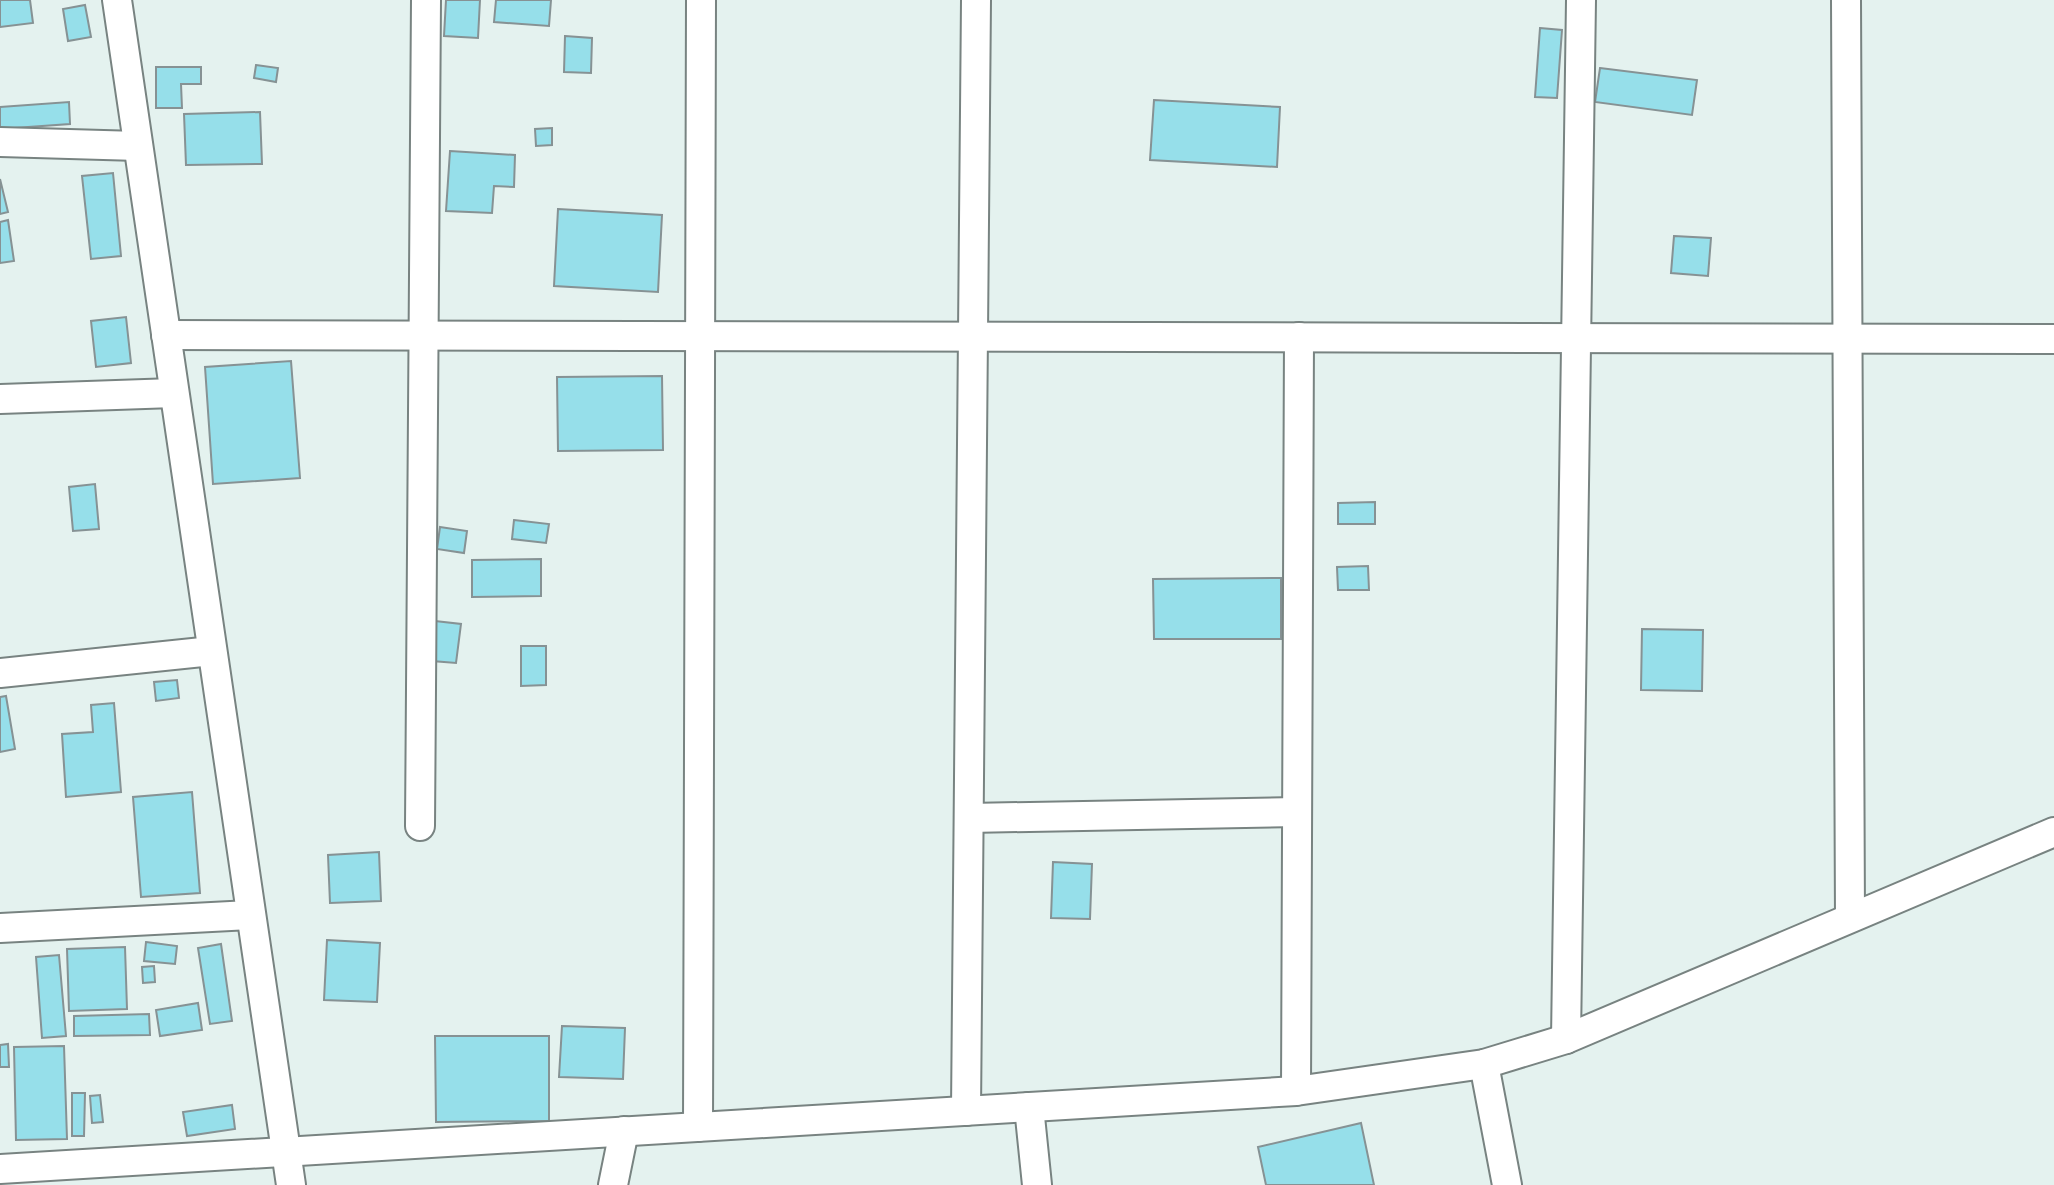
<svg xmlns="http://www.w3.org/2000/svg" width="2054" height="1185" font-family="'Noto Serif',serif">
<style>
.building{fill:#96dfea;stroke:#869294;stroke-width:2}
.lines{fill:none;stroke-linecap:round;stroke-linejoin:round}
.street-casing{stroke:#788381;stroke-width:32}
.street{stroke:#fff;stroke-width:28}
</style>
<rect width="100%" height="100%" fill="#e4f2ef"/>
<g class="building">
<path d="M 0,0 L 30,0 L 33,23 L 0,27 Z"/>
<path d="M 446,0 L 480,0 L 478,38 L 444,36 Z"/>
<path d="M 496,0 L 551,0 L 549,26 L 494,22 Z"/>
<path d="M 85,5 L 91,37 L 68,41 L 63,9 Z"/>
<path d="M 1540,28 L 1562,30 L 1557,98 L 1535,97 Z"/>
<path d="M 565,36 L 592,38 L 591,73 L 564,72 Z"/>
<path d="M 256,65 L 278,68 L 276,82 L 254,78 Z"/>
<path d="M 156,67 L 201,67 L 201,84 L 181,84 L 182,108 L 156,108 Z"/>
<path d="M 1600,68 L 1697,80 L 1692,115 L 1595,102 Z"/>
<path d="M 1154,100 L 1280,107 L 1277,167 L 1150,160 Z"/>
<path d="M 69,102 L 70,124 L 0,129 L 0,107 Z"/>
<path d="M 260,112 L 262,164 L 186,165 L 184,114 Z"/>
<path d="M 552,128 L 552,145 L 536,146 L 535,129 Z"/>
<path d="M 450,151 L 515,155 L 514,187 L 494,186 L 492,213 L 446,211 Z"/>
<path d="M 113,173 L 121,256 L 91,259 L 82,176 Z"/>
<path d="M 0,179 L 8,212 L 0,214 Z"/>
<path d="M 558,209 L 662,215 L 658,292 L 554,286 Z"/>
<path d="M 8,220 L 14,261 L 0,263 L 0,222 Z"/>
<path d="M 1674,236 L 1711,238 L 1708,276 L 1671,273 Z"/>
<path d="M 126,317 L 131,363 L 96,367 L 91,321 Z"/>
<path d="M 291,361 L 300,478 L 213,484 L 205,367 Z"/>
<path d="M 662,376 L 663,450 L 558,451 L 557,377 Z"/>
<path d="M 95,484 L 99,529 L 73,531 L 69,487 Z"/>
<path d="M 1375,502 L 1375,524 L 1338,524 L 1338,503 Z"/>
<path d="M 514,520 L 549,524 L 546,543 L 512,539 Z"/>
<path d="M 440,527 L 467,531 L 464,553 L 437,549 Z"/>
<path d="M 541,559 L 541,596 L 472,597 L 472,560 Z"/>
<path d="M 1368,566 L 1369,590 L 1338,590 L 1337,567 Z"/>
<path d="M 1281,578 L 1281,639 L 1154,639 L 1153,579 Z"/>
<path d="M 435,621 L 461,624 L 456,663 L 432,661 Z"/>
<path d="M 1642,629 L 1703,630 L 1702,691 L 1641,690 Z"/>
<path d="M 521,646 L 546,646 L 546,685 L 521,686 Z"/>
<path d="M 177,680 L 179,698 L 156,701 L 154,682 Z"/>
<path d="M 6,696 L 15,749 L 0,752 L 0,697 Z"/>
<path d="M 114,703 L 121,792 L 66,797 L 62,734 L 93,732 L 91,705 Z"/>
<path d="M 192,792 L 200,893 L 141,897 L 133,797 Z"/>
<path d="M 379,852 L 381,901 L 330,903 L 328,855 Z"/>
<path d="M 1053,862 L 1092,864 L 1090,919 L 1051,918 Z"/>
<path d="M 327,940 L 380,943 L 377,1002 L 324,1000 Z"/>
<path d="M 146,942 L 177,946 L 175,964 L 144,961 Z"/>
<path d="M 221,944 L 232,1021 L 210,1024 L 198,948 Z"/>
<path d="M 125,947 L 127,1009 L 69,1011 L 67,949 Z"/>
<path d="M 59,955 L 66,1036 L 42,1038 L 36,957 Z"/>
<path d="M 154,966 L 155,982 L 143,983 L 142,967 Z"/>
<path d="M 198,1003 L 202,1030 L 160,1036 L 156,1010 Z"/>
<path d="M 149,1014 L 150,1035 L 74,1036 L 74,1016 Z"/>
<path d="M 562,1026 L 625,1028 L 623,1079 L 559,1077 Z"/>
<path d="M 435,1036 L 549,1036 L 549,1121 L 436,1122 Z"/>
<path d="M 8,1044 L 9,1067 L 0,1067 L 0,1045 Z"/>
<path d="M 64,1046 L 67,1139 L 16,1140 L 14,1047 Z"/>
<path d="M 72,1093 L 85,1093 L 84,1136 L 72,1136 Z"/>
<path d="M 100,1095 L 103,1122 L 92,1123 L 90,1096 Z"/>
<path d="M 232,1105 L 235,1129 L 187,1136 L 183,1112 Z"/>
<path d="M 1361,1123 L 1374,1185 L 1266,1185 L 1258,1147 Z"/>
</g>
<g class="lines">
<g class="street-casing">
<g id="street">
<path d="M 117,0 L 291,1185"/>
<path d="M 1846,0 L 1850,918"/>
<path d="M 0,142 L 138,146"/>
<path d="M 166,335 L 2054,339"/>
<path d="M 0,399 L 174,393"/>
<path d="M 0,673 L 212,651"/>
<path d="M 969,818 L 1297,812"/>
<path d="M 420,826 L 426,0"/>
<path d="M 0,928 L 250,915"/>
<path d="M 1566,1039 L 1581,0"/>
<path d="M 1484,1064 L 1507,1185"/>
<path d="M 1296,1091 L 1299,337"/>
<path d="M 1029,1107 L 1037,1185"/>
<path d="M 966,1111 L 976,0"/>
<path d="M 698,1127 L 701,0"/>
<path d="M 0,1169 L 1296,1091 L 1484,1064 L 1566,1039 L 2054,832"/>
<path d="M 613,1185 L 624,1131"/>
</g>
</g>
<use href="#street" class="street"/>
</g>
</svg>
